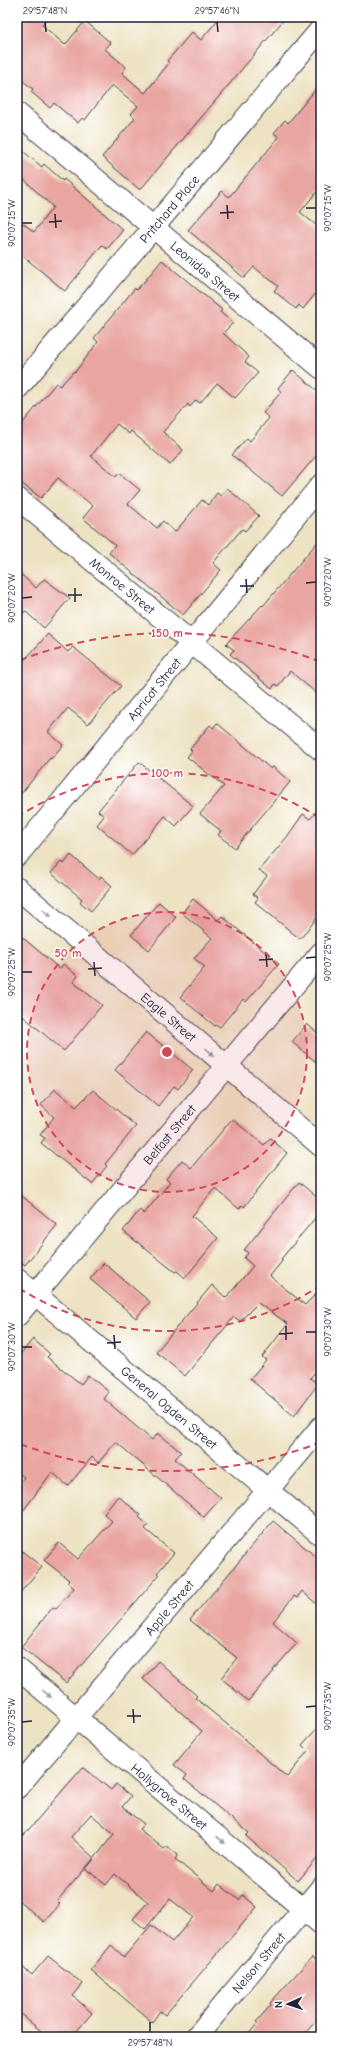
<svg xmlns="http://www.w3.org/2000/svg" width="338" height="2054" font-family="'Comic Neue',sans-serif">
<style>
.building{fill:#e9a6a1}
.lines{fill:none;stroke-linecap:round;stroke-linejoin:round}
.street-casing{stroke:#403f4f;stroke-width:23}
.street{stroke:#fff;stroke-width:21}
.oneway{fill:#9c9ca7}
.ticks{fill:none;stroke:#22223b;stroke-width:1.5}
.ring{fill:none;stroke:#d1495b;stroke-width:2;stroke-dasharray:7 5}
.labels{text-anchor:middle;dominant-baseline:central;stroke-width:3;stroke-linejoin:round;paint-order:stroke}
.street-label{font-size:13px;fill:#22223b;stroke:#fff}
.centre{fill:#d1495b;stroke:#fff;stroke-width:2}
.ring-label{font-size:12px;text-anchor:middle;font-weight:bold;fill:#d1495b;stroke:#fff;stroke-width:3;stroke-linejoin:round;paint-order:stroke}
.neatline{fill:none;stroke:#22223b;stroke-width:1.5}
.ticks-label{font-size:10px;text-anchor:middle;fill:#22223b}
</style>
<rect width="100%" height="100%" fill="#fff"/>
<filter id="ink" filterUnits="userSpaceOnUse"><feTurbulence type="fractalNoise" baseFrequency=".025" numOctaves="2"/><feDisplacementMap in="SourceGraphic" scale="8" xChannelSelector="R" yChannelSelector="G"/><feConvolveMatrix kernelMatrix="1 2 1 2 8 2 1 2 1" color-interpolation-filters="sRGB"/></filter>
<filter id="wash" filterUnits="userSpaceOnUse"><feTurbulence type="fractalNoise" baseFrequency=".012" numOctaves="4" result="noise"/><feDisplacementMap in="SourceGraphic" scale="16" xChannelSelector="R" yChannelSelector="G"/><feGaussianBlur stdDeviation="0.9" result="paint"/><feColorMatrix in="noise" values="0 0 0 0 0 0 0 0 0 0 0 0 0 0 0 0 0 1.4 0 .05"/><feComposite in="paint" operator="in"/></filter>
<g filter="url(#wash)">
<rect width="100%" height="100%" fill="#ede2c2"/>
<g id="blocks">
<g class="building">
<path d="M 17,17 L 48,17 L 42,25 L 65,45 L 85,21 L 111,43 L 105,49 L 126,67 L 122,73 L 145,93 L 169,63 L 167,61 L 192,32 L 201,40 L 220,17 L 286,17 L 140,190 L 102,157 L 135,118 L 131,114 L 138,106 L 112,85 L 85,120 L 82,118 L 78,123 L 54,103 L 50,108 L 31,92 L 33,89 L 17,76 Z"/>
<path d="M 321,83 L 321,187 L 300,212 L 321,229 L 321,287 L 303,309 L 299,305 L 296,309 L 274,291 L 278,286 L 254,267 L 244,278 L 188,230 L 222,191 L 229,197 L 279,137 L 274,133 L 285,120 L 288,123 Z"/>
<path d="M 24,152 L 42,167 L 44,164 L 63,181 L 64,179 L 123,230 L 107,249 L 102,245 L 65,291 L 17,251 L 17,230 L 23,223 L 34,232 L 53,207 L 17,173 L 17,161 Z"/>
<path d="M 162,260 L 222,310 L 220,312 L 233,323 L 223,333 L 249,357 L 245,362 L 258,373 L 235,398 L 217,383 L 200,403 L 196,400 L 190,407 L 188,404 L 163,432 L 183,450 L 170,465 L 131,431 L 129,434 L 117,424 L 91,456 L 116,477 L 119,473 L 140,490 L 128,504 L 157,528 L 163,521 L 175,532 L 202,500 L 208,505 L 217,493 L 221,496 L 227,488 L 259,516 L 245,531 L 242,529 L 213,563 L 221,570 L 183,615 L 109,553 L 115,545 L 83,518 L 93,506 L 58,478 L 41,498 L 17,480 L 17,430 L 56,383 L 60,386 L 74,371 L 75,372 L 98,342 L 94,338 L 135,288 L 136,290 L 144,282 Z"/>
<path d="M 293,370 L 321,394 L 321,450 L 282,496 L 232,455 L 247,438 L 250,441 L 269,418 L 263,413 L 281,392 L 278,388 Z"/>
<path d="M 321,538 L 321,697 L 290,671 L 278,686 L 275,684 L 272,689 L 230,654 L 234,650 L 226,644 L 262,605 L 263,606 Z"/>
<path d="M 17,571 L 36,588 L 44,579 L 70,598 L 44,628 L 25,611 L 17,621 Z"/>
<path d="M 48,634 L 68,652 L 73,647 L 121,686 L 88,724 L 68,708 L 48,732 L 63,745 L 51,759 L 50,758 L 17,799 L 17,674 L 24,666 L 21,664 Z"/>
<path d="M 217,723 L 271,769 L 273,767 L 290,782 L 235,848 L 218,835 L 221,831 L 200,814 L 224,786 L 187,757 L 192,751 L 190,749 L 210,725 L 213,728 Z"/>
<path d="M 139,762 L 193,806 L 176,826 L 165,816 L 132,855 L 97,825 L 104,816 L 98,811 Z"/>
<path d="M 321,806 L 321,913 L 300,939 L 255,902 L 258,898 L 253,894 L 267,876 L 259,870 L 287,837 L 303,814 L 310,819 Z"/>
<path d="M 71,855 L 99,879 L 101,876 L 112,886 L 91,911 L 80,902 L 82,899 L 51,873 L 61,862 L 64,864 Z"/>
<path d="M 193,899 L 218,920 L 222,916 L 279,964 L 246,1002 L 243,999 L 220,1027 L 217,1025 L 215,1026 L 180,997 L 205,967 L 194,958 L 212,938 L 182,913 Z"/>
<path d="M 159,902 L 176,917 L 149,950 L 131,935 Z"/>
<path d="M 17,933 L 60,969 L 63,964 L 78,976 L 73,982 L 102,1005 L 64,1051 L 17,1011 Z"/>
<path d="M 307,1024 L 321,1036 L 321,1066 L 292,1042 Z"/>
<path d="M 146,1032 L 193,1070 L 178,1089 L 174,1086 L 158,1106 L 115,1070 Z"/>
<path d="M 55,1089 L 76,1107 L 93,1090 L 136,1126 L 105,1164 L 107,1166 L 92,1184 L 41,1143 L 45,1138 L 40,1135 L 54,1117 L 41,1105 Z"/>
<path d="M 232,1119 L 264,1145 L 270,1138 L 287,1153 L 244,1207 L 242,1205 L 239,1209 L 215,1188 L 192,1216 L 218,1238 L 185,1278 L 177,1271 L 175,1272 L 123,1231 L 140,1210 L 144,1214 L 170,1182 L 166,1179 L 182,1160 L 191,1168 Z"/>
<path d="M 299,1182 L 321,1201 L 321,1211 L 281,1259 L 283,1260 L 270,1276 L 305,1305 L 321,1289 L 321,1365 L 310,1378 L 318,1384 L 294,1416 L 250,1379 L 266,1360 L 262,1357 L 288,1324 L 258,1303 L 240,1321 L 234,1317 L 185,1376 L 156,1352 L 212,1285 L 226,1298 L 253,1266 L 244,1258 L 248,1253 L 244,1250 Z"/>
<path d="M 17,1192 L 57,1225 L 25,1265 L 17,1258 Z"/>
<path d="M 104,1263 L 150,1302 L 136,1318 L 90,1279 Z"/>
<path d="M 33,1339 L 50,1354 L 47,1357 L 81,1384 L 88,1375 L 109,1392 L 104,1399 L 152,1440 L 158,1433 L 181,1452 L 175,1459 L 221,1498 L 204,1517 L 116,1442 L 98,1463 L 92,1457 L 68,1486 L 52,1472 L 17,1519 L 17,1486 L 24,1477 L 17,1472 L 17,1358 Z"/>
<path d="M 118,1496 L 141,1515 L 139,1517 L 148,1525 L 145,1529 L 174,1553 L 157,1573 L 159,1575 L 66,1683 L 21,1647 L 53,1607 L 56,1609 L 74,1588 L 67,1582 L 69,1580 L 44,1560 L 59,1543 L 78,1559 L 112,1521 L 104,1514 Z"/>
<path d="M 273,1521 L 321,1561 L 321,1608 L 302,1591 L 297,1598 L 294,1596 L 273,1622 L 297,1643 L 273,1670 L 274,1671 L 248,1701 L 221,1678 L 237,1658 L 190,1620 Z"/>
<path d="M 17,1547 L 42,1567 L 17,1596 Z"/>
<path d="M 158,1661 L 197,1696 L 195,1698 L 245,1739 L 245,1741 L 287,1777 L 308,1751 L 302,1745 L 321,1724 L 321,1854 L 298,1881 L 246,1836 L 249,1833 L 184,1779 L 187,1775 L 174,1765 L 202,1731 L 143,1679 Z"/>
<path d="M 83,1767 L 111,1790 L 116,1784 L 131,1796 L 122,1807 L 144,1824 L 139,1829 L 164,1849 L 167,1846 L 178,1855 L 175,1859 L 214,1891 L 219,1884 L 239,1900 L 243,1895 L 257,1907 L 165,2015 L 160,2011 L 152,2022 L 91,1970 L 111,1945 L 124,1957 L 151,1925 L 172,1942 L 193,1917 L 170,1899 L 145,1929 L 133,1919 L 148,1902 L 115,1874 L 106,1885 L 86,1869 L 114,1834 L 91,1814 L 71,1837 L 94,1858 L 57,1901 L 60,1904 L 44,1922 L 17,1899 L 17,1843 Z"/>
<path d="M 48,1956 L 83,1984 L 73,1996 L 92,2013 L 72,2037 L 48,2037 L 17,2011 L 17,1963 L 32,1975 Z"/>
<path d="M 312,1957 L 321,1965 L 321,2015 L 302,2037 L 246,2037 L 258,2023 L 256,2022 L 271,2005 L 270,2003 Z"/>
</g>
</g>
</g>
<g filter="url(#ink)">
<use href="#blocks" fill-opacity="0" stroke="#403f4f" stroke-width="1"/>
<g class="lines">
<g class="street-casing">
<g id="street">
<path id="s1" d="M 17,113 L 321,368"/>
<path id="s2" d="M 17,389 L 321,29"/>
<path id="s3" d="M 17,498 L 321,750"/>
<path id="s4" d="M 17,856 L 321,485"/>
<path id="s5" d="M 17,888 L 321,1146"/>
<path id="s6" d="M 17,1279 L 321,1535"/>
<path id="s7" d="M 17,1316 L 321,953"/>
<path id="s8" d="M 17,1668 L 321,1924"/>
<path id="s9" d="M 17,1788 L 321,1427"/>
<path id="s10" d="M 196,2037 L 321,1888"/>
</g>
</g>
<use href="#street" class="street"/>
</g>
<defs><path id="oneway-solid" d="M-6-.8H1V-3.2L6.5 0L1 3.2V.8H-6Z"/></defs>
<g class="oneway">
<use href="#oneway-solid" transform="translate(47 913) rotate(40)"/>
<use href="#oneway-solid" transform="translate(210 1052) rotate(40)"/>
<use href="#oneway-solid" transform="translate(47 1694) rotate(40)"/>
<use href="#oneway-solid" transform="translate(221 1840) rotate(40)"/>
</g>
</g>
<path class="ticks" d="M 45,22 L 46,32M 217,22 L 218,32M 227,205 L 228,219M 306,208 L 316,208M 220,213 L 234,212M 55,214 L 56,228M 49,222 L 62,221M 22,223 L 32,223M 246,579 L 247,593M 306,583 L 316,582M 240,586 L 254,586M 75,588 L 75,602M 68,595 L 82,595M 22,598 L 32,597M 266,953 L 267,967M 306,958 L 316,957M 259,960 L 273,959M 94,962 L 95,976M 88,969 L 102,968M 22,972 L 32,972M 286,1326 L 286,1340M 306,1332 L 316,1332M 279,1334 L 293,1333M 114,1335 L 115,1349M 107,1343 L 121,1342M 22,1347 L 32,1347M 306,1707 L 316,1706M 133,1709 L 134,1723M 127,1716 L 141,1716M 22,1722 L 32,1721M 150,2022 L 150,2032"/>
<circle cx="167" cy="1052" r="140" fill="#d1495b" fill-opacity=".12"/>
<g class="ring">
<circle cx="167" cy="1052" r="140"/>
<path d="M321 1285A279 279 0 0 1 17 1287M17 817A279 279 0 0 1 321 819"/>
<path d="M321 1442A419 419 0 0 1 20 1444M20 660A419 419 0 0 1 321 662"/>
</g>
<g class="labels">
<g class="street-label">
<text stroke="none"><textPath href="#s2" startOffset="236">Pritchard Place</textPath></text>
<text stroke="none"><textPath href="#s1" startOffset="246">Leonidas Street</textPath></text>
<text stroke="none"><textPath href="#s3" startOffset="137">Monroe Street</textPath></text>
<text stroke="none"><textPath href="#s4" startOffset="216">Apricot Street</textPath></text>
<text stroke="none"><textPath href="#s5" startOffset="199">Eagle Street</textPath></text>
<text stroke="none"><textPath href="#s7" startOffset="237">Belfast Street</textPath></text>
<text stroke="none"><textPath href="#s6" startOffset="199">General Ogden Street</textPath></text>
<text stroke="none"><textPath href="#s9" startOffset="236">Apple Street</textPath></text>
<text stroke="none"><textPath href="#s8" startOffset="199">Hollygrove Street</textPath></text>
<text stroke="none"><textPath href="#s10" startOffset="97">Nelson Street</textPath></text>
</g>
</g>
<circle cx="167" cy="1052" r="6" class="centre"/>
<g class="ring-label">
<text x="167" y="637">150 m</text>
<text x="167" y="777">100 m</text>
<text x="68" y="957">50 m</text>
</g>
<rect width="338" height="2054" fill="none" stroke="#fff" stroke-width="44"/>
<g transform="translate(288 2004) rotate(267)" stroke="#ffffff" stroke-width="3" paint-order="stroke">
<path d="M0-3L7 15L0 10L-7 15Z" fill="#22223b"/>
<text y="-6" font-size="11" font-weight="bold" text-anchor="middle" fill="#22223b">N</text>
</g>
<rect x="22" y="22" width="294" height="2010" class="neatline"/>
<g class="ticks-label">
<text x="45" y="14">29°57'48"N</text>
<text x="217" y="14">29°57'46"N</text>
<text transform="translate(327 208) rotate(-90)" y="4">90°07'15"W</text>
<text transform="translate(11 223) rotate(-90)" y="4">90°07'15"W</text>
<text transform="translate(327 582) rotate(-90)" y="4">90°07'20"W</text>
<text transform="translate(11 598) rotate(-90)" y="4">90°07'20"W</text>
<text transform="translate(327 957) rotate(-90)" y="4">90°07'25"W</text>
<text transform="translate(11 972) rotate(-90)" y="4">90°07'25"W</text>
<text transform="translate(327 1332) rotate(-90)" y="4">90°07'30"W</text>
<text transform="translate(11 1347) rotate(-90)" y="4">90°07'30"W</text>
<text transform="translate(327 1706) rotate(-90)" y="4">90°07'35"W</text>
<text transform="translate(11 1722) rotate(-90)" y="4">90°07'35"W</text>
<text x="150" y="2046">29°57'48"N</text>
</g>
</svg>
